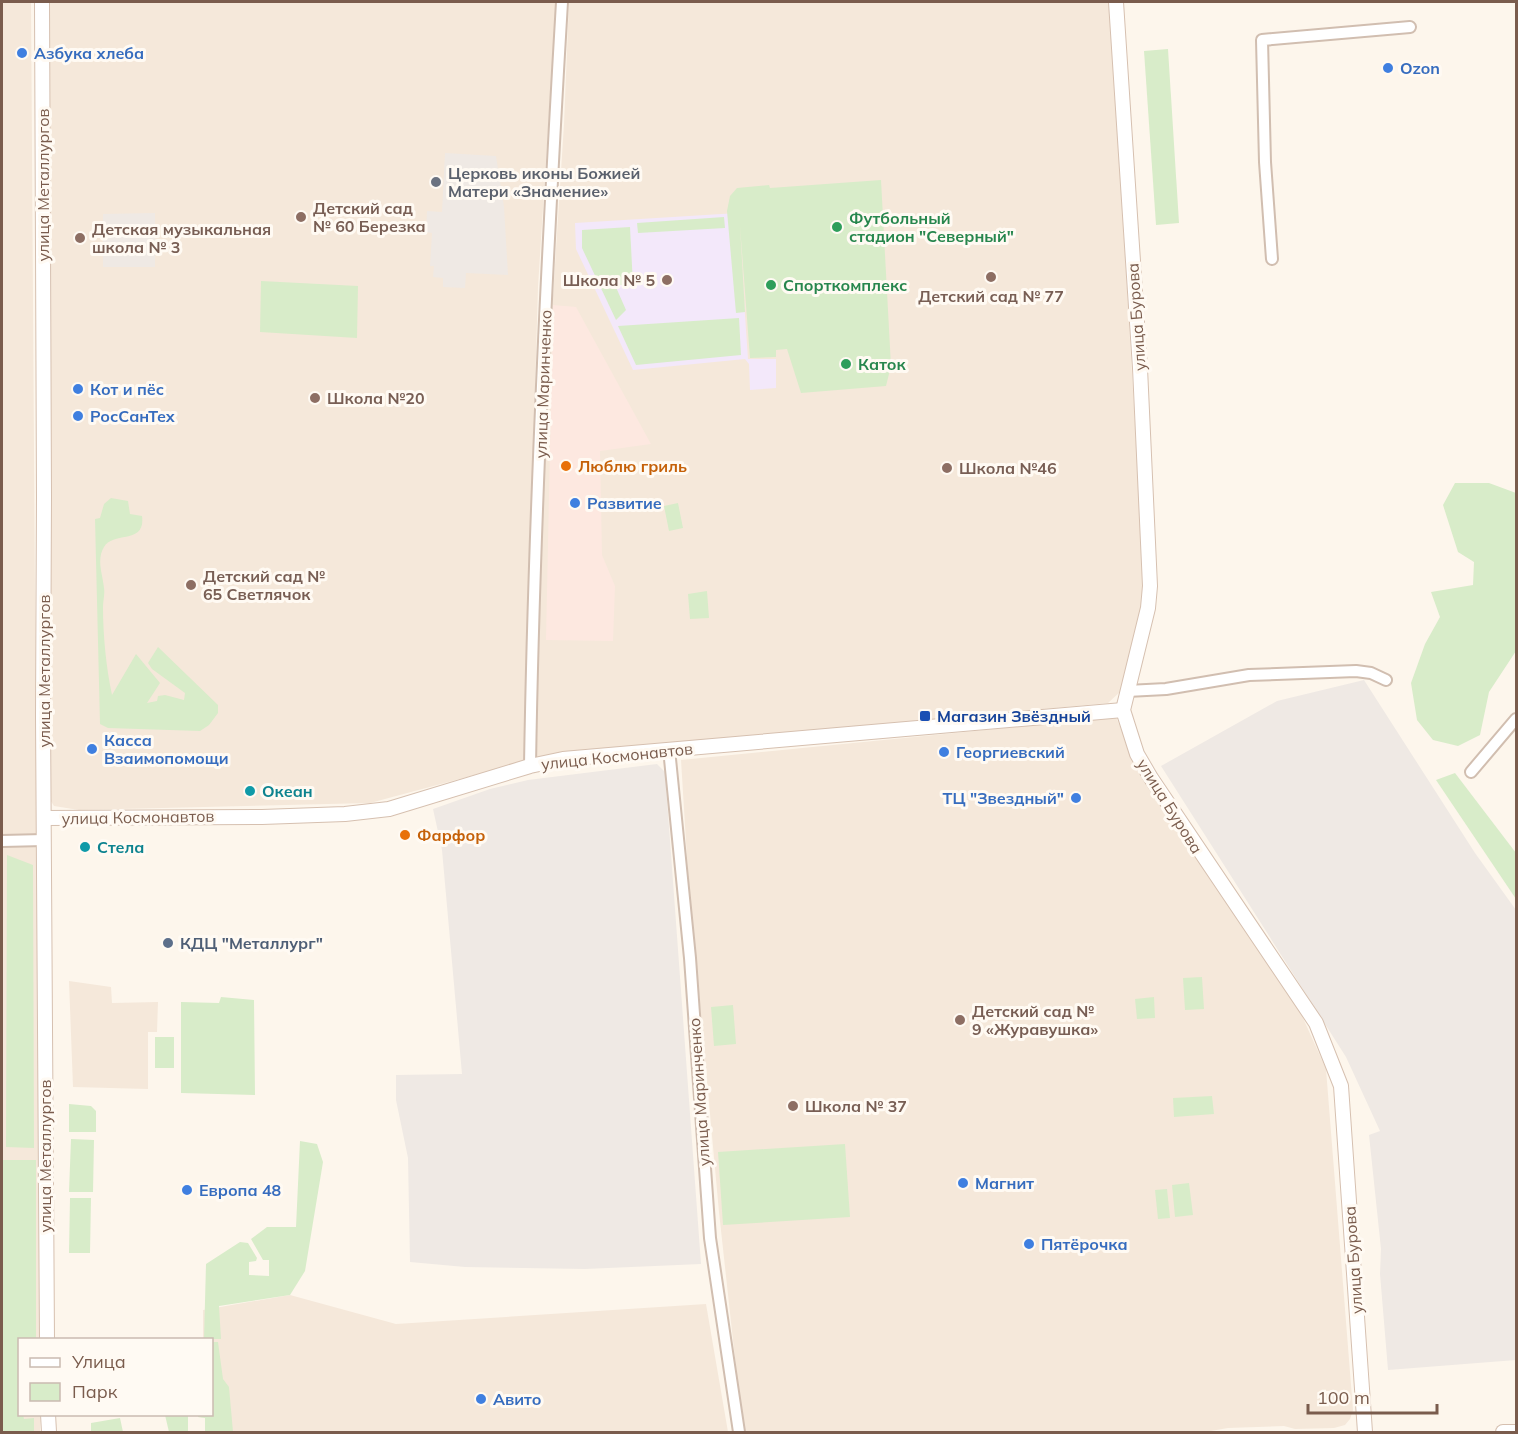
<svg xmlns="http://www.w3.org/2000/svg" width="1518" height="1434" font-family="Mulish,sans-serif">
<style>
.residential{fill:#f5e8da}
.commercial{fill:#fde8e0}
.industrial{fill:#efe9e4}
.education{fill:#f3e8fa}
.green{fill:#d8ecc9}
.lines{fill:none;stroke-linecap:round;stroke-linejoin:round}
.street-casing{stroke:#d1beb0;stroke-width:14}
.secondary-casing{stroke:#d6c0b0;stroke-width:16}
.street{stroke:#fff;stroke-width:10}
.secondary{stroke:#fff;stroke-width:14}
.shop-dot{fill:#3f7fe0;stroke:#fffaf3;stroke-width:2}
.worship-dot{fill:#6b7280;stroke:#fffaf3;stroke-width:2}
.education-dot{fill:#8d6e63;stroke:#fffaf3;stroke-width:2}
.leisure-dot{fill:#2e9e5b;stroke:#fffaf3;stroke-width:2}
.food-dot{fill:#e8710a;stroke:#fffaf3;stroke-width:2}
.transit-dot{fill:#1a4fb4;stroke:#fffaf3;stroke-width:2}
.culture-dot{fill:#0f9aa8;stroke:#fffaf3;stroke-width:2}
.service-dot{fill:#5c6f8a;stroke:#fffaf3;stroke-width:2}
.labels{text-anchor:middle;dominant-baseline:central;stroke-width:6;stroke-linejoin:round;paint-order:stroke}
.shop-label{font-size:16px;font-weight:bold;fill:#366cbe;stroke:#fffaf3;text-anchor:start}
.worship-label{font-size:16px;font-weight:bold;fill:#5b616d;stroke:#fffaf3;text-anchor:start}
.street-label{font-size:16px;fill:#7a5c4d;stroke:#fffaf3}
.education-label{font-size:16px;font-weight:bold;fill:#785e54;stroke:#fffaf3;text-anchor:start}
.leisure-label{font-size:16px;font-weight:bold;fill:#27864d;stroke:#fffaf3;text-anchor:start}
.food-label{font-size:16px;font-weight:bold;fill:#c56008;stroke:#fffaf3;text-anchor:start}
.transit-label{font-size:16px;font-weight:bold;fill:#164399;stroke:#fffaf3;text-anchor:start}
.culture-label{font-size:16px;font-weight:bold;fill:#0d838f;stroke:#fffaf3;text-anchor:start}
.service-label{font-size:16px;font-weight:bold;fill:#4e5e75;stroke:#fffaf3;text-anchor:start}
</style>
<rect width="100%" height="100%" fill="#fdf6ec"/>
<g class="residential">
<path d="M 2,2 L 31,2 L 40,1339 L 20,1340 L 20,1414 L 40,1415 L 40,1432 L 2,1432 Z"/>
<path d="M 50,2 L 556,2 L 538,287 L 525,735 L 564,124 L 569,2 L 1110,2 L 1144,577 L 1141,610 L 1121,691 L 1108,703 L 549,755 L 370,803 L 79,810 L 54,806 L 49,798 Z"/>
<path d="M 1116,717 L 1137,769 L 1298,1007 L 1326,1069 L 1353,1410 L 1350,1419 L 1345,1425 L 1334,1428 L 1295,1429 L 1284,1426 L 1228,1428 L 1205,1432 L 743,1432 L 719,1212 L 688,874 L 681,760 Z"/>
<path d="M 69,981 L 111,987 L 112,1003 L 158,1002 L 157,1032 L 148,1032 L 148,1089 L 73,1087 Z"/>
<path d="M 290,1295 L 396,1324 L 706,1304 L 728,1432 L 205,1432 L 205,1418 L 198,1417 L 212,1414 L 212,1340 L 203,1339 L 203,1310 Z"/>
</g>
<path class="commercial" d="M 553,305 L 576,307 L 651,444 L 600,451 L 602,555 L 615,586 L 613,641 L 546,640 Z"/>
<g class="industrial">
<path d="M 445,153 L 496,156 L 504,207 L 508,275 L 466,273 L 465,288 L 443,287 L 443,278 L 433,277 L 434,266 L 430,266 L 432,233 L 426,232 L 427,211 L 442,212 Z"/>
<path d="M 155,213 L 155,267 L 103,267 L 103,214 Z"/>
<path d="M 1364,680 L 1475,853 L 1516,910 L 1516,1360 L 1388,1370 L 1380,1274 L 1381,1249 L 1369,1135 L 1380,1131 L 1346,1057 L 1161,766 L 1277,701 Z"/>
<path d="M 657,764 L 665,772 L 701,1264 L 585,1269 L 465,1267 L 410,1262 L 408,1158 L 396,1100 L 396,1075 L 462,1074 L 442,850 L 433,809 L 490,789 L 528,780 Z"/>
</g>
<path class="education" d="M 738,213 L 748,359 L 776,359 L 776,388 L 750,390 L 749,364 L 745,359 L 633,370 L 576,249 L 575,223 Z"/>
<g class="green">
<path d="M 1168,49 L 1179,223 L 1156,225 L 1144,51 Z"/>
<path d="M 881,180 L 891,366 L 886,386 L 801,393 L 787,349 L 776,350 L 776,357 L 750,358 L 740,226 L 745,312 L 736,313 L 727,211 L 730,196 L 737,188 L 769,185 L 770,188 Z"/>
<path d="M 724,217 L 725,228 L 638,233 L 637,223 Z"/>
<path d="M 630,227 L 633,285 L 615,285 L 626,310 L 616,320 L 582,248 L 582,230 Z"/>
<path d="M 261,281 L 358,286 L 357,338 L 260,332 Z"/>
<path d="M 739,318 L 741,355 L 636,365 L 618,326 Z"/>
<path d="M 1455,483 L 1489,483 L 1516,493 L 1516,651 L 1489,692 L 1480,735 L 1458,746 L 1433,740 L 1417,720 L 1411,683 L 1425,644 L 1440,617 L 1431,592 L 1473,585 L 1474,562 L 1458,552 L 1443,505 Z"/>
<path d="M 111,498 L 128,501 L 130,514 L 142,516 C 146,545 113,531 104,547 C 96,560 103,575 104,588 C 105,594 103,601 103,607 C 103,635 106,667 112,695 L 136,654 L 160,683 L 147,703 L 157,701 L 158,696 L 165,695 L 184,700 L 185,693 L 152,669 L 148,663 L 158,647 L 218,705 L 218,713 L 209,725 L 200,731 L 108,728 L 100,724 L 95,519 L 100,518 L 104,504 Z"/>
<path d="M 678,503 L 683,528 L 669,531 L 664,506 Z"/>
<path d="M 707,591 L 709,618 L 690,619 L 688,594 Z"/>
<path d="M 1455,773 L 1516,853 L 1516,899 L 1436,780 Z"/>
<path d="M 7,855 L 33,865 L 34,1148 L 6,1147 Z"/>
<path d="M 1202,977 L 1204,1009 L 1185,1010 L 1183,978 Z"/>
<path d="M 221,997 L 254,1000 L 255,1095 L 181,1093 L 181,1002 L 219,1003 Z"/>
<path d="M 1154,997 L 1155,1018 L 1137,1019 L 1135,999 Z"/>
<path d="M 733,1005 L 736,1044 L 714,1046 L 711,1007 Z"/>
<rect x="155" y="1037" width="19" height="31"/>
<path d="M 1212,1096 L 1214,1114 L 1174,1117 L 1173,1098 Z"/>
<path d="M 69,1104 L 91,1106 L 96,1111 L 96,1132 L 69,1132 Z"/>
<path d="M 71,1139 L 94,1140 L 93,1192 L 69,1192 Z"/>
<path d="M 300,1141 L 317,1144 L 323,1162 L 305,1271 L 290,1295 L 219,1306 L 221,1339 L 204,1339 L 206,1264 L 240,1242 L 248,1243 L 257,1258 L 256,1261 L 249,1262 L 249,1275 L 269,1276 L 269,1260 L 263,1260 L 251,1239 L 267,1227 L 296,1227 Z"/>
<path d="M 845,1144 L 850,1217 L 723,1225 L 718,1152 Z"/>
<path d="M 2,1160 L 36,1160 L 36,1339 L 20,1340 L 20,1414 L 23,1415 L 24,1419 L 34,1418 L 34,1432 L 2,1432 Z"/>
<path d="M 1189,1183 L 1193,1215 L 1175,1217 L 1172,1185 Z"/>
<path d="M 1167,1189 L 1170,1218 L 1158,1219 L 1155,1190 Z"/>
<path d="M 70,1198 L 91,1198 L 90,1253 L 69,1253 Z"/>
<path d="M 212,1342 L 218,1342 L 223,1379 L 229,1387 L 233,1432 L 205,1432 L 205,1418 L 198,1417 L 198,1415 L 212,1414 Z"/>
<path d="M 165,1415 L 188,1415 L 188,1432 L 169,1432 Z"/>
<path d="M 120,1418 L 123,1432 L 91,1432 L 91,1423 Z"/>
</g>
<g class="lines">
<g class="street-casing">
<g id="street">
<path d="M 1272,259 L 1265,162 L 1262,40 L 1410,27"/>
<path d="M 1127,691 L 1166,689 L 1249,675 L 1356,671 L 1371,673 L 1386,680"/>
<path d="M 669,749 L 690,958 L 710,1238 L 739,1432"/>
<path d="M 530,766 C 534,511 547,256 562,2"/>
<path d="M 1471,772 L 1516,719"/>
<path d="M 2,841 L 44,840"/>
</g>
</g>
<g class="secondary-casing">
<g id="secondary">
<path d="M 42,2 L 44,496 L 43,717 L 47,1340"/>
<path d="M 1116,2 L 1140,368 L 1150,586 L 1148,608 L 1123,710 L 1137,754 L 1151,778 L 1316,1023 L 1341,1086 L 1365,1432"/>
<path d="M 44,818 L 262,817 L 345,814 L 389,809 L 530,766 L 563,759 L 1123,710"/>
<path d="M 48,1414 L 49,1432"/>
<path d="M 1503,1432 L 1516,1432"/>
</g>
</g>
<use href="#street" class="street"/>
<use href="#secondary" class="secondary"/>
</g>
<g class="shop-dot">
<circle cx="22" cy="53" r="6"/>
<circle cx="1388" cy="68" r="6"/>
<circle cx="78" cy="389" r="6"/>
<circle cx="78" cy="416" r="6"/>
<circle cx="575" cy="503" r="6"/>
<circle cx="92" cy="749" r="6"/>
<circle cx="944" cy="752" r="6"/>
<circle cx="1076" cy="798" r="6"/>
<circle cx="963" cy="1183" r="6"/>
<circle cx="187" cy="1190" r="6"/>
<circle cx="1029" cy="1244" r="6"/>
<circle cx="481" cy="1399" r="6"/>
</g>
<circle class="worship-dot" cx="436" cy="182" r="6"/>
<g class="education-dot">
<circle cx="301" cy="217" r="6"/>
<circle cx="80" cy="238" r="6"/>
<circle cx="991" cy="277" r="6"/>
<circle cx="667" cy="280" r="6"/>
<circle cx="315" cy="398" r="6"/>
<circle cx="947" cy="468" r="6"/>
<circle cx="191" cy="585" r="6"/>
<circle cx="960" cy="1020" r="6"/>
<circle cx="793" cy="1106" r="6"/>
</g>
<g class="leisure-dot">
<circle cx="837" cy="227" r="6"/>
<circle cx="771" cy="285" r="6"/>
<circle cx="846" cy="364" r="6"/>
</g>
<g class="food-dot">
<circle cx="566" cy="466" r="6"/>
<circle cx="405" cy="835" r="6"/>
</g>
<rect class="transit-dot" x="919" y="710" width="12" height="12" rx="3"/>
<g class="culture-dot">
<circle cx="250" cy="791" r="6"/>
<circle cx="85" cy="847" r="6"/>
</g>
<circle class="service-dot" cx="168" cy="943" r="6"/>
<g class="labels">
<g class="shop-label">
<text x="34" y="53">Азбука хлеба</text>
<text x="1400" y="68">Ozon</text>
<text x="90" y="389">Кот и пёс</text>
<text x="90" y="416">РосСанТех</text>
<text x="587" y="503">Развитие</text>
<text x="104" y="740">Касса<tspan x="104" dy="18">Взаимопомощи</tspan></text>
<text x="956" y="752">Георгиевский</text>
<text x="1064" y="798" text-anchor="end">ТЦ "Звездный"</text>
<text x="975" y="1183">Магнит</text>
<text x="199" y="1190">Европа 48</text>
<text x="1041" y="1244">Пятёрочка</text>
<text x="493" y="1399">Авито</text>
</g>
<g class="worship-label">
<text x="448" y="173">Церковь иконы Божией<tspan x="448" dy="18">Матери «Знамение»</tspan></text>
</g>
<g class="street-label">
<text transform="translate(43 185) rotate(-90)">улица Металлургов</text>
<text transform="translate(1136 317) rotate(-94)">улица Бурова</text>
<text transform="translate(543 384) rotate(-88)">улица Маринченко</text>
<text transform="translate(44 671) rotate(-90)">улица Металлургов</text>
<text transform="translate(617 756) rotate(-6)">улица Космонавтов</text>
<text transform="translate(1170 806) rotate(58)">улица Бурова</text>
<text transform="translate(138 817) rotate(-1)">улица Космонавтов</text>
<text transform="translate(699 1092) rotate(-94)">улица Маринченко</text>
<text transform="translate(45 1156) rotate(-90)">улица Металлургов</text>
<text transform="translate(1353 1260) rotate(-94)">улица Бурова</text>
</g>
<g class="education-label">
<text x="313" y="208">Детский сад<tspan x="313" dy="18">№ 60 Березка</tspan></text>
<text x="92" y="229">Детская музыкальная<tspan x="92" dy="18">школа № 3</tspan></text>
<text x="655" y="280" text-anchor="end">Школа № 5</text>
<text x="991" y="296" text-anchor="middle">Детский сад № 77</text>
<text x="327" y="398">Школа №20</text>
<text x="959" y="468">Школа №46</text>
<text x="203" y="576">Детский сад №<tspan x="203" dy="18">65 Светлячок</tspan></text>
<text x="972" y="1011">Детский сад №<tspan x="972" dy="18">9 «Журавушка»</tspan></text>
<text x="805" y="1106">Школа № 37</text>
</g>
<g class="leisure-label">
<text x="849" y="218">Футбольный<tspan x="849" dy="18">стадион "Северный"</tspan></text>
<text x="783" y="285">Спорткомплекс</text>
<text x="858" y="364">Каток</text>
</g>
<g class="food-label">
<text x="578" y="466">Люблю гриль</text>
<text x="417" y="835">Фарфор</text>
</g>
<g class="transit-label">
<text x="937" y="716">Магазин Звёздный</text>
</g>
<g class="culture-label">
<text x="262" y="791">Океан</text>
<text x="97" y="847">Стела</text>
</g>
<g class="service-label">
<text x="180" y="943">КДЦ "Металлург"</text>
</g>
</g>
<rect width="1518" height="1434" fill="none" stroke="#7a5c4d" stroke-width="6"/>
<rect x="18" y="1338" width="195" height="78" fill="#fffaf3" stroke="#cabbb1" stroke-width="1.5"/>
<rect x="30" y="1358" width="30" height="9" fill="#ffffff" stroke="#cabbb1" stroke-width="1.5"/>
<text x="72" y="1368" font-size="18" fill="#7a5c4d">Улица</text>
<rect x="30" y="1383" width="30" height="18" fill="#d8ecc9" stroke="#cabbb1" stroke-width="1.5"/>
<text x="72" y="1398" font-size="18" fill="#7a5c4d">Парк</text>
<path d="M1308 1404v9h129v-9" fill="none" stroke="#7a5c4d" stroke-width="3"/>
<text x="1317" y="1404" font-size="18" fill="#7a5c4d" stroke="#fffaf3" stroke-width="4.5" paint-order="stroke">100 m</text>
</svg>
